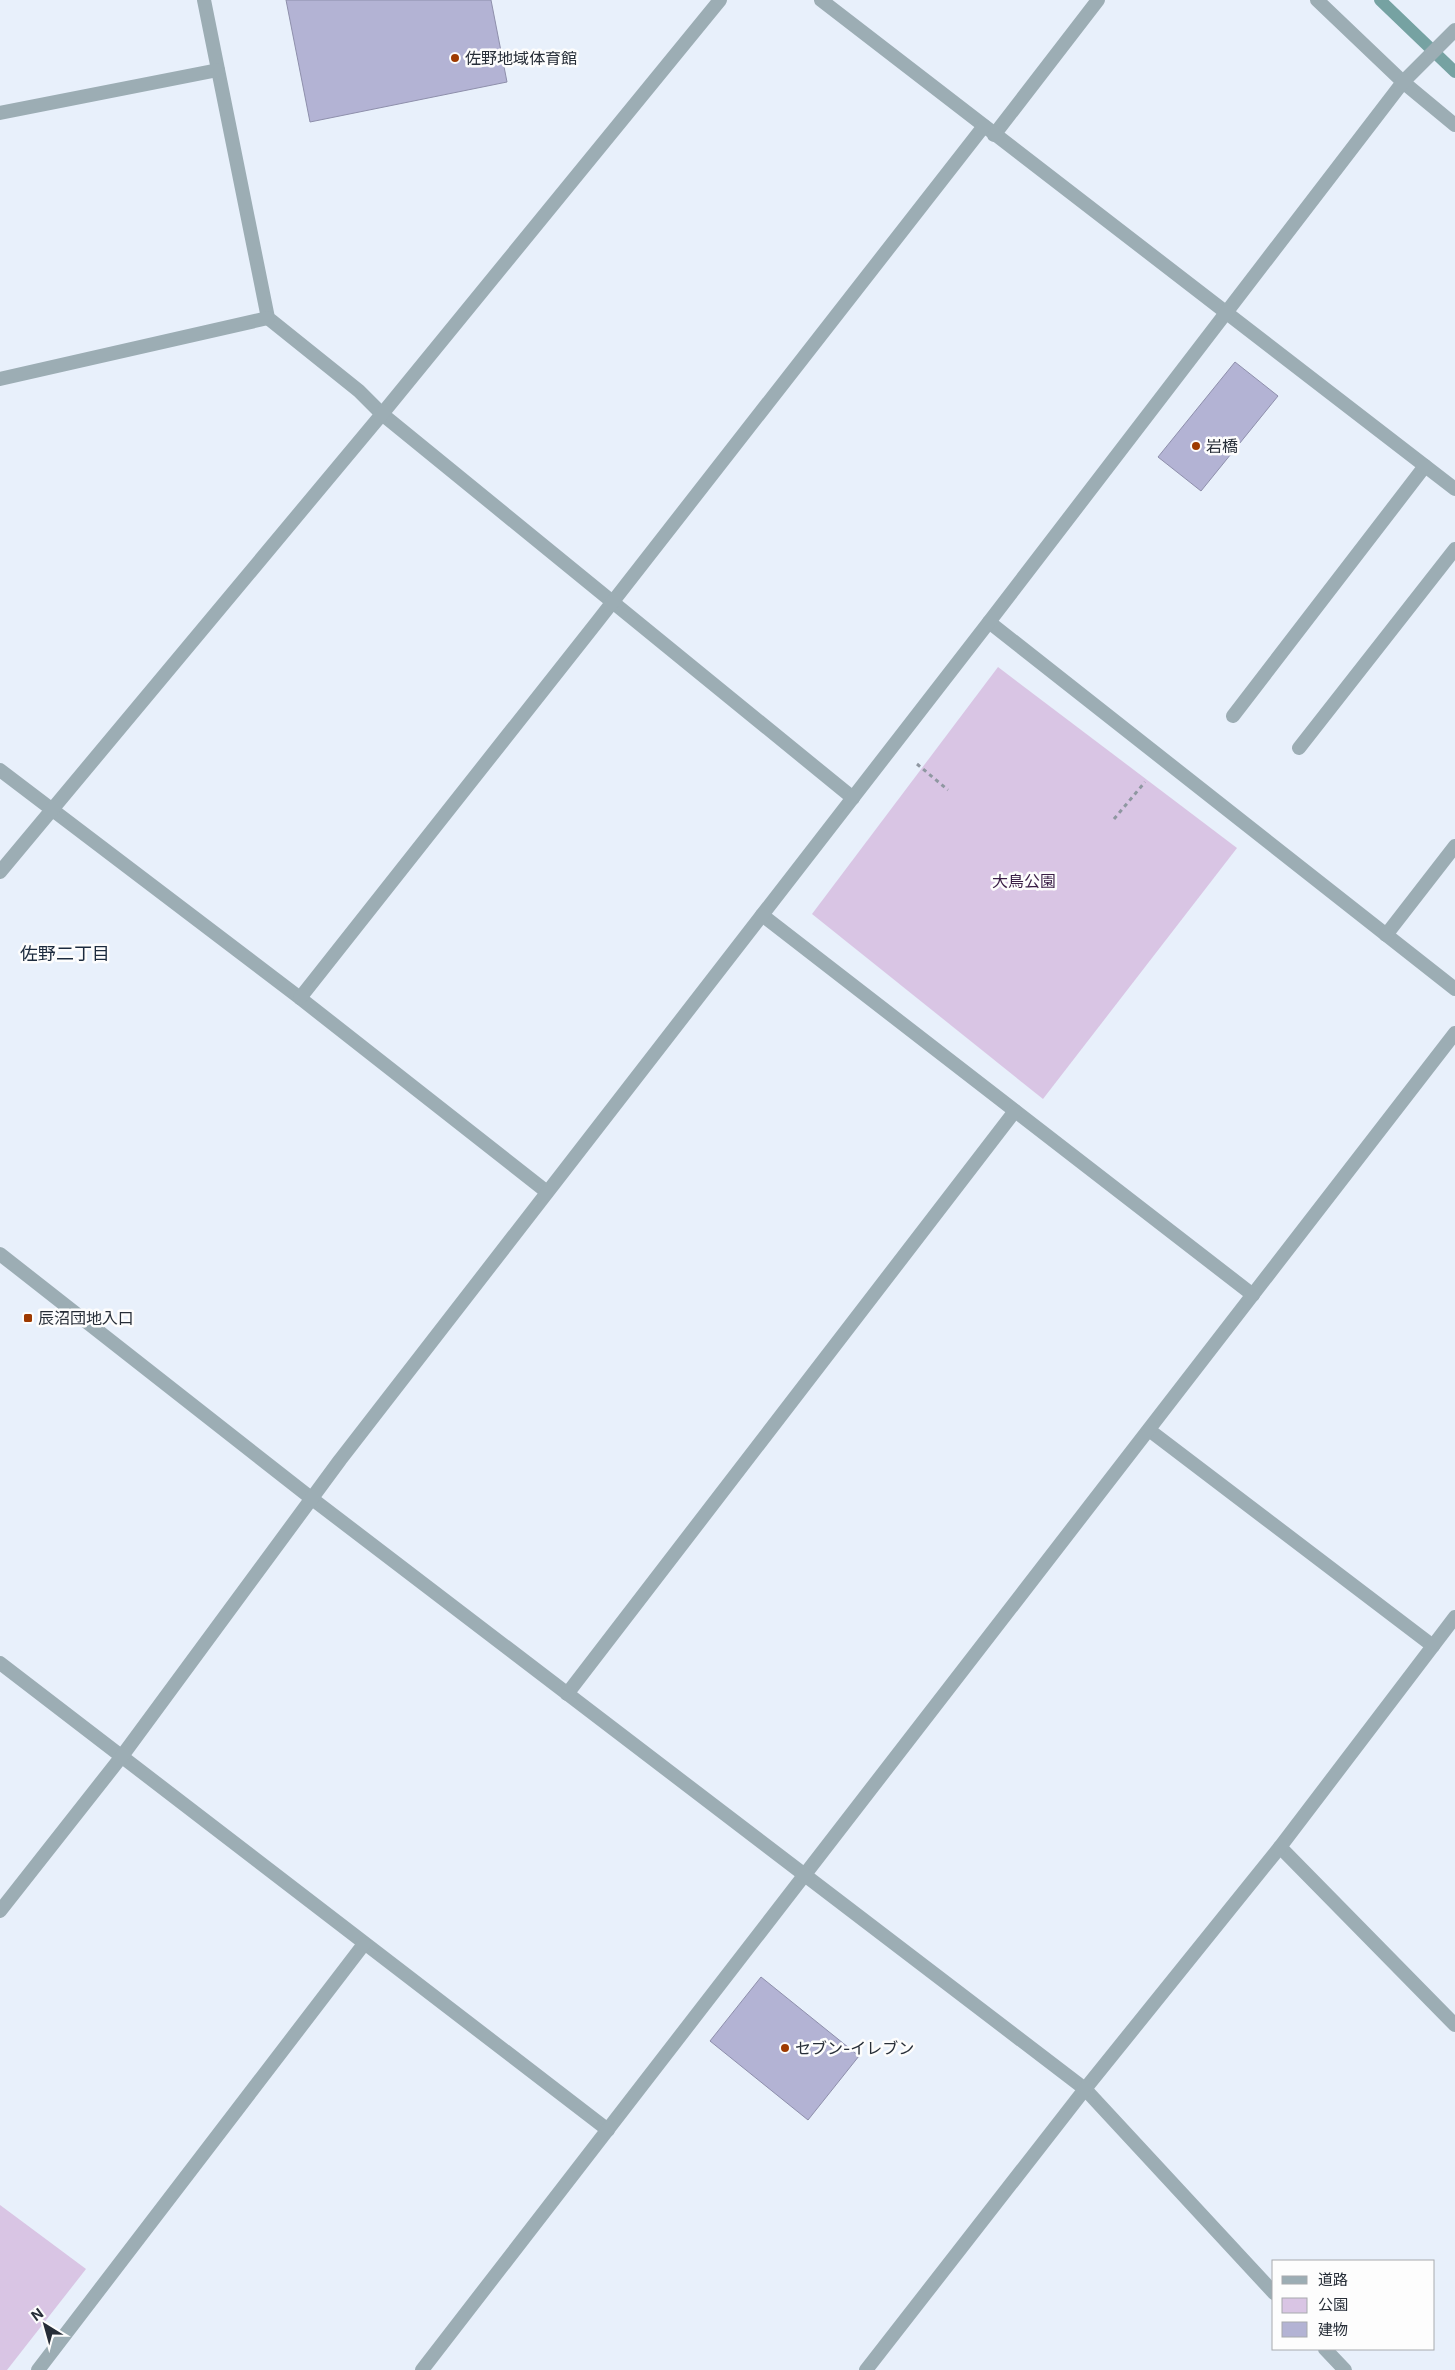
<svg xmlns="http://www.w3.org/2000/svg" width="1455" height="2370" font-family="Inter,'Noto Sans JP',sans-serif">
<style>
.green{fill:#d9c5e4}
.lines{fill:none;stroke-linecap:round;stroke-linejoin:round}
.stream{stroke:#76a2a2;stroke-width:12}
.building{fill:#b3b3d4;stroke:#8e8fab}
.path{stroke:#8f97a1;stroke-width:3;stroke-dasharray:4 4;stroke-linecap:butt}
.service{stroke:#9cadb4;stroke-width:14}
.minor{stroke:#9cadb4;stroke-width:14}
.tertiary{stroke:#9cadb4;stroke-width:14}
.poi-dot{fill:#9e3a01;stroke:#fdfdfd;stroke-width:2}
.labels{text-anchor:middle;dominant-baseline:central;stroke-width:5;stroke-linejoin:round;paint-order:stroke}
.poi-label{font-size:16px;fill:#272e38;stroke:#fdfdfd;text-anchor:start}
.park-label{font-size:16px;fill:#3a1e46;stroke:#fdfdfd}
.neighbourhood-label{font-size:18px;fill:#1c2b3e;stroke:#fdfdfd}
</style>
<rect width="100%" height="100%" fill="#e8f0fb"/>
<g class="green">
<path d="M 998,667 L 1237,848 L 1043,1099 L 812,914 Z"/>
<path d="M 0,2205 L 86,2269 L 7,2370 L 0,2370 Z"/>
</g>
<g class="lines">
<path class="stream" d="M 1380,0 L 1455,72"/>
</g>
<g class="building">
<path d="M 286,0 L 491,0 L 507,82 L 310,122 Z"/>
<path d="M 1235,362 L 1278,396 L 1201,491 L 1158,457 Z"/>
<path d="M 761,1977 L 859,2056 L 808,2120 L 710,2041 Z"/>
</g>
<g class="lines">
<g class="path">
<path d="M 917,764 L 948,790"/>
<path d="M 1114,819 L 1145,782"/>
</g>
<g class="service">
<path d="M 994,135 L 1098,0"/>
<path d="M 1233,716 L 1425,466"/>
<path d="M 1299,748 L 1455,549"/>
</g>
<g class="minor">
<path d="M 204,0 L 268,318 L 359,391 L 382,414 L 853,798"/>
<path d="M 821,0 L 1455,489"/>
<path d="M 1317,0 L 1403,82 L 1455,125"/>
<path d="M 0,113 L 218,70"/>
<path d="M 0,379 L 268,318"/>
<path d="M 989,622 L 1455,989"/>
<path d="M 0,770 L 300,998 L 547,1192"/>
<path d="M 762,915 L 1253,1295"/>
<path d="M 1386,935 L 1455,846"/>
<path d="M 300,998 L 597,622 L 984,126"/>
<path d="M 1149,1430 L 1433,1646"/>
<path d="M 0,1663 L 608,2130"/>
<path d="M 567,1694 L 1015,1111"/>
<path d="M 1280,1847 L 1455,2025"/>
<path d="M 38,2370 L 364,1944"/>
<path d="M 422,2370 L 1455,1033"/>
</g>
<g class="tertiary">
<path d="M 0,872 L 382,414 L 720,0"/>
<path d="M 0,1254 L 311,1498 L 1085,2089 L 1274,2293"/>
<path d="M 0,1911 L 122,1756 L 340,1460 L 989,622 L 1403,82 L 1455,30"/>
<path d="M 1325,2349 L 1345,2370"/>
<path d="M 866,2370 L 1085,2089 L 1280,1847 L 1455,1617"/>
</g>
</g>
<g class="poi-dot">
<circle cx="455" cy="58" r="5"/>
<circle cx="1196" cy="446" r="5"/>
<rect x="23" y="1313" width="10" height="10" rx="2.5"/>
<circle cx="785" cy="2048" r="5"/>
</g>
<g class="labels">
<g class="poi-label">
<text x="465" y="58">佐野地域体育館</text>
<text x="1206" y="446">岩橋</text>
<text x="38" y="1318">辰沼団地入口</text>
<text x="795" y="2048">セブン-イレブン</text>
</g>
<g class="park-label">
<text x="1024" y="881">大鳥公園</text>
</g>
<g class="neighbourhood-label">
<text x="65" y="953">佐野二丁目</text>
</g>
</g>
<rect x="1272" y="2260" width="162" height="90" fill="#fdfdfd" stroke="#a7aaae"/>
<rect x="1282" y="2276" width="25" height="8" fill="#9cadb4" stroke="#a7aaae"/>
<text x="1318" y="2285" font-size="15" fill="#272e38">道路</text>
<rect x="1282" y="2298" width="25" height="15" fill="#d9c5e4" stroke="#a7aaae"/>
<text x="1318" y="2310" font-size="15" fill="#272e38">公園</text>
<rect x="1282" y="2322" width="25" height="15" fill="#b3b3d4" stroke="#a7aaae"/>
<text x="1318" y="2335" font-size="15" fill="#272e38">建物</text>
<g transform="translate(45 2325) rotate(323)" stroke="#fdfdfd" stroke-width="4" paint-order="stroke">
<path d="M0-4L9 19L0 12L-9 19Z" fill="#272e38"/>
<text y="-8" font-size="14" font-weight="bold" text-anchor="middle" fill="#272e38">N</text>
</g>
</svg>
